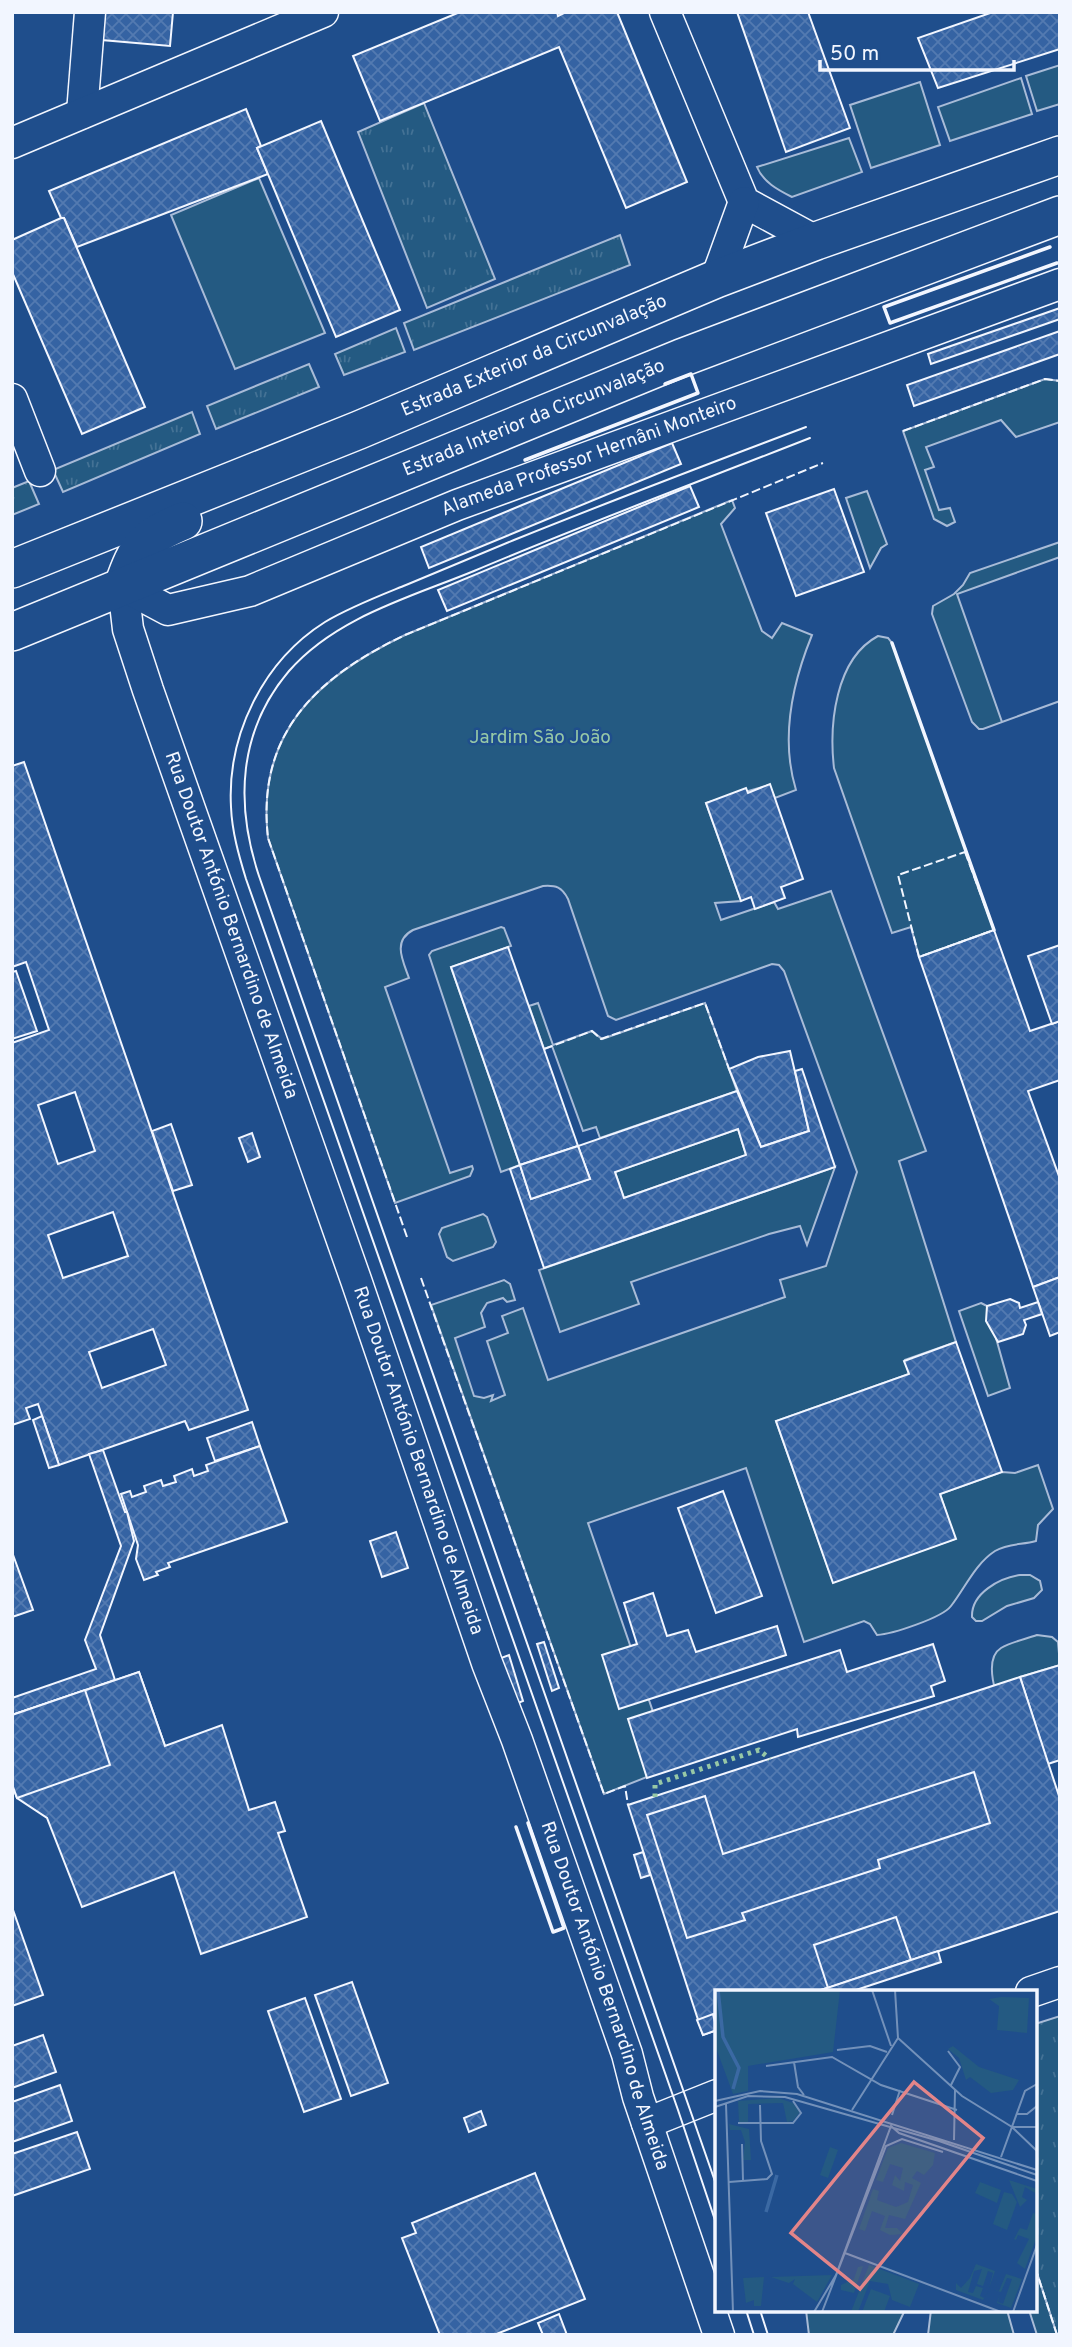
<svg xmlns="http://www.w3.org/2000/svg" width="1072" height="2347" font-family="Overpass,sans-serif">
<style>
.grass{fill:url(#grass-tufts);stroke:#a8bbd7;stroke-width:2}
.green{fill:#245a82;stroke:#a8bbd7;stroke-width:2}
.building{fill:url(#building-cross-hatch);stroke:#f2f6ff;stroke-width:2;fill-rule:evenodd}
.lines{fill:none;stroke-linecap:round;stroke-linejoin:round}
.minor-casing{stroke:#f2f6ff;stroke-width:33}
.major-casing{stroke:#f2f6ff;stroke-width:40}
.minor{stroke:#1f4e8c;stroke-width:30}
.major{stroke:#1f4e8c;stroke-width:37}
.tram{stroke:#f2f6ff;stroke-width:2}
.hedge{stroke:#97c8a6;stroke-width:5;stroke-dasharray:3.5 5;stroke-linecap:butt}
.fence{stroke:#f2f6ff;stroke-width:2;stroke-dasharray:9 3.5;stroke-linecap:butt}
.wall{stroke:#f2f6ff;stroke-width:3.5}
.labels{text-anchor:middle;dominant-baseline:central;stroke-width:5;stroke-linejoin:round;paint-order:stroke}
.street-label{font-size:19px;fill:#f2f6ff;stroke:#1f4e8c}
.park-label{font-size:19px;fill:#97c8a6;stroke:#1f4e8c}
.inset-river{fill:none;stroke:#3b69a3;stroke-width:3.5}
.inset-road{fill:none;stroke:#7391ba;stroke-width:2}
.view{fill:#e38589;fill-opacity:0.15;stroke:#e38589;stroke-width:3.5}
.inset-edge{fill:none;stroke:#f2f6ff;stroke-width:3.5}
</style>
<defs>
<pattern id="grass-tufts" width="24" height="20" patternUnits="userSpaceOnUse" patternTransform="scale(1.75)"><rect width="24" height="20" fill="#245a82"/><path d="M3 7l-1-3M5 7V3M7 7l1-3M15 17l-1-3M17 17v-4M19 17l1-3" fill="none" stroke="#447295"/></pattern>
<pattern id="building-cross-hatch" width="8" height="8" patternUnits="userSpaceOnUse" patternTransform="scale(1.75)"><rect width="8" height="8" fill="#3563a3"/><path d="M0 0l8 8M0 8l8-8" fill="none" stroke="#537ab1"/></pattern>
</defs>
<rect width="100%" height="100%" fill="#1f4e8c"/>
<g class="grass">
<path d="M 424,103 L 495,279 L 427,308 L 358,132 Z"/>
<path d="M 620,235 L 630,265 L 414,350 L 404,323 Z"/>
<path d="M 396,328 L 405,352 L 344,375 L 335,354 Z"/>
<path d="M 309,364 L 319,387 L 216,429 L 207,406 Z"/>
<path d="M 192,412 L 200,434 L 63,492 L 53,470 Z"/>
<path d="M 29,481 L 39,504 L 12,515 L 12,488 Z"/>
<path d="M 1060,2016 L 1060,2335 L 1057,2335 L 1035,2267 L 1035,2024 Z"/>
</g>
<g class="green">
<path d="M 1060,65 L 1060,104 L 1037,111 L 1026,76 Z"/>
<path d="M 1021,78 L 1032,114 L 950,141 L 938,107 Z"/>
<path d="M 920,82 L 940,145 L 871,168 L 850,105 Z"/>
<path d="M 849,138 L 862,172 L 792,197 C 778,190 763,182 757,167 Z"/>
<path d="M 259,178 L 325,333 L 235,369 L 171,215 Z"/>
<path d="M 1045,379 L 1060,381 L 1060,422 L 1016,437 L 1001,420 L 926,447 L 934,467 L 925,470 L 939,510 L 950,508 L 955,522 L 947,526 L 934,519 L 903,431 Z"/>
<path d="M 867,491 L 887,544 L 881,548 L 870,568 L 846,498 Z"/>
<path d="M 732,500 L 735,508 L 721,524 L 762,631 L 772,638 L 782,623 L 812,635 C 792,684 780,738 796,790 L 775,798 L 769,785 L 706,803 L 741,901 L 715,903 L 721,920 L 774,902 L 778,909 L 831,891 L 926,1151 L 899,1161 L 956,1342 L 905,1360 L 909,1374 L 776,1421 L 833,1582 L 955,1539 L 940,1494 L 1002,1472 L 1015,1473 L 1038,1465 L 1053,1509 L 1038,1525 L 1036,1541 C 1022,1545 1009,1543 995,1551 C 975,1564 965,1588 951,1606 C 942,1618 892,1634 877,1635 L 870,1624 L 864,1621 L 804,1642 L 746,1468 L 588,1523 L 672,1767 L 604,1794 L 431,1305 L 504,1280 L 510,1284 L 515,1300 L 507,1302 L 503,1298 L 487,1303 L 481,1313 L 485,1327 L 455,1338 L 474,1396 L 484,1398 L 493,1395 L 491,1401 L 505,1395 L 487,1341 L 508,1333 L 502,1316 L 523,1308 L 548,1380 L 785,1297 L 780,1280 L 826,1266 L 857,1172 L 784,971 L 779,965 L 772,964 L 616,1020 L 608,1016 L 568,899 C 562,887 556,885 543,886 L 413,930 C 392,941 403,961 409,978 L 385,987 L 450,1173 L 472,1166 L 473,1169 L 470,1176 L 395,1203 L 268,838 C 256,733 317,677 405,635 Z"/>
<path d="M 1060,542 L 1060,557 L 957,594 L 1002,722 L 1060,701 L 983,729 L 979,729 L 972,722 L 932,614 L 933,606 L 954,594 L 963,585 L 970,573 Z"/>
<path d="M 878,636 L 888,638 L 892,643 L 994,930 L 919,957 L 911,927 L 892,933 L 834,768 C 829,725 835,659 878,636 Z"/>
<path d="M 501,927 L 504,928 L 511,946 L 451,967 L 520,1165 L 501,1172 L 429,955 L 432,951 Z"/>
<path d="M 538,1003 L 553,1045 L 592,1031 L 602,1039 L 705,1003 L 737,1091 L 600,1138 L 596,1127 L 583,1131 L 552,1046 L 544,1049 L 529,1006 Z"/>
<path d="M 738,1129 L 746,1155 L 624,1198 L 615,1172 Z"/>
<path d="M 835,1167 L 807,1245 L 800,1226 L 769,1234 L 631,1282 L 639,1304 L 560,1332 L 539,1270 Z"/>
<path d="M 483,1214 L 487,1217 L 496,1242 L 493,1247 L 453,1261 L 447,1257 L 439,1234 L 442,1228 Z"/>
<path d="M 981,1303 L 987,1306 L 1010,1388 L 988,1396 L 959,1311 Z"/>
<path d="M 1020,1575 L 1030,1575 L 1040,1581 L 1042,1590 L 1034,1598 L 1007,1606 L 982,1621 L 976,1621 L 972,1617 C 971,1593 1000,1578 1020,1575 Z"/>
<path d="M 1037,1635 L 1052,1637 L 1058,1642 L 1060,1665 L 1020,1677 L 1007,1725 C 1001,1708 980,1661 1001,1648 C 1011,1642 1026,1639 1037,1635 Z"/>
<path d="M 1035,2267 L 1057,2335 L 1037,2335 L 1029,2310 L 1035,2310 Z"/>
<path d="M 806,2310 L 905,2310 L 893,2335 L 809,2335 Z"/>
<path d="M 931,2310 L 1007,2310 L 1014,2335 L 928,2335 Z"/>
</g>
<g class="building">
<path d="M 104,12 L 173,12 L 170,46 L 102,40 Z"/>
<path d="M 460,12 L 557,12 L 558,16 L 566,12 L 617,12 L 687,182 L 626,208 L 559,47 L 380,121 L 353,56 Z"/>
<path d="M 737,12 L 808,12 L 850,128 L 786,152 Z"/>
<path d="M 993,12 L 1060,12 L 1060,49 L 938,88 L 918,38 Z"/>
<path d="M 246,109 L 261,146 L 257,148 L 268,174 L 77,247 L 64,218 L 61,218 L 49,191 Z"/>
<path d="M 321,121 L 400,310 L 336,337 L 257,148 Z"/>
<path d="M 61,218 L 64,218 L 145,407 L 82,434 L 12,272 L 12,240 Z"/>
<path d="M 1060,308 L 1060,319 L 931,364 L 928,354 Z"/>
<path d="M 1060,331 L 1060,354 L 914,406 L 907,385 Z"/>
<path d="M 672,443 L 681,464 L 429,568 L 421,547 Z"/>
<path d="M 690,486 L 699,507 L 447,611 L 438,590 Z"/>
<path d="M 834,489 L 864,572 L 796,596 L 766,513 Z"/>
<path d="M 24,762 L 248,1410 L 189,1430 L 185,1421 L 59,1465 L 38,1404 L 26,1408 L 30,1419 L 12,1425 L 12,1043 L 49,1030 L 26,962 L 12,967 L 12,766 ZM 75,1092 L 95,1151 L 58,1164 L 38,1105 ZM 113,1212 L 128,1256 L 63,1278 L 48,1235 ZM 153,1329 L 166,1365 L 102,1388 L 89,1352 Z"/>
<path d="M 770,784 L 803,879 L 781,887 L 785,898 L 755,909 L 751,897 L 741,901 L 706,803 L 746,788 L 748,793 Z"/>
<path d="M 994,930 L 1030,1031 L 1060,1021 L 1060,1080 L 1028,1091 L 1060,1179 L 1060,1277 L 1033,1287 L 919,957 Z"/>
<path d="M 1060,945 L 1060,1021 L 1052,1024 L 1028,956 Z"/>
<path d="M 508,947 L 578,1146 L 520,1165 L 451,967 Z"/>
<path d="M 16,971 L 37,1031 L 12,1039 L 12,972 Z"/>
<path d="M 790,1051 L 809,1131 L 761,1147 L 729,1069 L 758,1057 Z"/>
<path d="M 802,1069 L 835,1167 L 544,1268 L 510,1169 L 520,1165 L 531,1199 L 590,1179 L 578,1146 L 737,1091 L 761,1147 L 809,1131 L 795,1071 ZM 738,1129 L 746,1155 L 624,1198 L 615,1172 Z"/>
<path d="M 171,1124 L 192,1185 L 173,1191 L 152,1131 Z"/>
<path d="M 252,1133 L 260,1157 L 248,1162 L 239,1138 Z"/>
<path d="M 578,1146 L 590,1179 L 531,1199 L 520,1165 Z"/>
<path d="M 1060,1277 L 1060,1332 L 1050,1336 L 1033,1287 Z"/>
<path d="M 1010,1299 L 1019,1303 L 1020,1308 L 1038,1302 L 1042,1314 L 1024,1320 L 1026,1325 L 1023,1334 L 998,1342 L 986,1321 L 987,1306 Z"/>
<path d="M 956,1342 L 1002,1472 L 940,1494 L 956,1539 L 833,1583 L 776,1421 L 909,1374 L 904,1361 Z"/>
<path d="M 42,1416 L 59,1465 L 49,1468 L 33,1420 Z"/>
<path d="M 252,1422 L 260,1446 L 215,1461 L 207,1438 Z"/>
<path d="M 260,1446 L 287,1522 L 168,1563 L 170,1567 L 156,1572 L 158,1575 L 144,1580 L 136,1559 L 138,1545 L 121,1494 L 130,1491 L 132,1497 L 146,1492 L 144,1486 L 161,1480 L 163,1486 L 176,1482 L 174,1476 L 192,1469 L 194,1476 L 208,1471 L 206,1465 Z"/>
<path d="M 103,1450 L 125,1512 L 127,1512 L 134,1541 L 100,1635 L 115,1680 L 12,1715 L 12,1698 L 96,1669 L 85,1640 L 121,1546 L 89,1454 Z"/>
<path d="M 723,1491 L 762,1596 L 716,1613 L 678,1508 Z"/>
<path d="M 396,1532 L 408,1568 L 382,1577 L 370,1541 Z"/>
<path d="M 12,1552 L 33,1610 L 12,1617 Z"/>
<path d="M 653,1593 L 667,1636 L 688,1630 L 696,1652 L 777,1626 L 786,1655 L 619,1709 L 602,1655 L 637,1644 L 624,1603 Z"/>
<path d="M 544,1642 L 559,1688 L 552,1691 L 537,1644 Z"/>
<path d="M 933,1644 L 945,1681 L 931,1686 L 934,1696 L 798,1737 L 797,1729 L 647,1778 L 628,1719 L 840,1650 L 847,1672 Z"/>
<path d="M 509,1655 L 523,1701 L 516,1704 L 501,1658 Z"/>
<path d="M 1060,1665 L 1060,1760 L 1048,1764 L 1020,1677 Z"/>
<path d="M 139,1672 L 165,1746 L 127,1759 L 114,1723 L 98,1729 L 91,1709 L 107,1703 L 101,1685 Z"/>
<path d="M 139,1672 L 165,1746 L 222,1725 L 249,1810 L 275,1802 L 285,1831 L 278,1833 L 307,1917 L 201,1954 L 174,1872 L 82,1907 L 47,1818 L 17,1798 L 12,1784 L 12,1715 Z"/>
<path d="M 1020,1677 L 1060,1799 L 1060,1911 L 815,1992 L 717,1992 L 717,2030 L 703,2035 L 628,1805 Z"/>
<path d="M 85,1690 L 110,1765 L 17,1798 L 12,1784 L 12,1715 Z"/>
<path d="M 974,1772 L 990,1823 L 878,1860 L 880,1868 L 742,1913 L 745,1920 L 687,1938 L 647,1815 L 705,1796 L 723,1854 Z"/>
<path d="M 643,1852 L 650,1875 L 641,1878 L 634,1855 Z"/>
<path d="M 12,1907 L 43,1995 L 12,2006 Z"/>
<path d="M 896,1917 L 911,1960 L 828,1988 L 814,1945 Z"/>
<path d="M 938,1951 L 941,1962 L 850,1992 L 815,1992 Z"/>
<path d="M 352,1982 L 388,2083 L 351,2096 L 315,1995 Z"/>
<path d="M 305,1998 L 341,2099 L 304,2112 L 268,2011 Z"/>
<path d="M 713,2014 L 717,2030 L 703,2035 L 697,2020 Z"/>
<path d="M 43,2035 L 56,2072 L 12,2088 L 12,2046 Z"/>
<path d="M 60,2085 L 72,2121 L 12,2142 L 12,2102 Z"/>
<path d="M 481,2111 L 486,2125 L 469,2132 L 464,2118 Z"/>
<path d="M 77,2132 L 90,2169 L 12,2196 L 12,2154 Z"/>
<path d="M 535,2173 L 585,2299 L 494,2335 L 440,2335 L 402,2238 L 416,2233 L 412,2223 Z"/>
<path d="M 559,2314 L 567,2335 L 543,2335 L 538,2323 Z"/>
</g>
<g class="lines">
<g class="minor-casing">
<g id="minor">
<path d="M 665,12 L 744,202 L 816,241"/>
<path d="M 82,113 L 90,12"/>
<path d="M 12,143 L 323,12"/>
<path d="M 716,279 L 744,202"/>
<path d="M 12,399 L 40,471"/>
<path id="s1" d="M 123,586 L 128,629 L 148,690 L 356,1280 L 487,1663 L 517,1740 L 627,2054 L 638,2097 L 719,2335"/>
<path id="s2" d="M 123,586 L 168,610 L 250,591 L 457,505 L 1060,284"/>
<path d="M 1031,1992 L 1060,1982"/>
<path d="M 647,2123 L 717,2095"/>
</g>
</g>
<g class="major-casing">
<g id="major">
<path id="s3" d="M 12,569 L 359,430 L 716,279 L 816,241 L 1060,155"/>
<path d="M 123,586 C 137,546 143,538 183,521"/>
<path id="s4" d="M 12,632 L 681,358 L 1060,215"/>
</g>
</g>
<use href="#minor" class="minor"/>
<use href="#major" class="major"/>
<g class="tram">
<path d="M 717,2187 L 259,876 C 235,804 238,731 289,671 C 336,617 411,597 474,571 C 585,524 698,482 810,438"/>
<path d="M 717,2226 L 678,2110 L 246,879 C 239,856 232,832 231,807 C 227,735 263,661 325,622 C 350,607 379,596 406,585 C 442,570 478,555 514,540 C 611,501 708,464 806,427"/>
<path d="M 746,2310 L 754,2335"/>
<path d="M 760,2310 L 768,2335"/>
</g>
<path class="hedge" d="M 655,1797 L 655,1784 L 759,1750 L 770,1759"/>
<g class="fence">
<path d="M 903,431 L 1045,379 L 1060,381"/>
<path d="M 965,852 L 994,930 L 919,957 L 898,875 Z"/>
<path d="M 544,1049 L 592,1031 L 601,1039 L 705,1003 L 729,1069"/>
<path d="M 407,1237 L 268,838 C 256,733 317,677 405,635 L 823,463"/>
<path d="M 421,1278 L 604,1794 L 625,1786 L 628,1805"/>
<path d="M 1035,2267 L 1057,2335"/>
</g>
<g class="wall">
<path d="M 1050,247 L 884,307 L 890,323 L 1057,263"/>
<path d="M 525,460 L 698,393 L 691,374 L 665,384"/>
<path d="M 892,643 L 994,930"/>
<path d="M 516,1827 L 553,1932 L 564,1928 L 528,1823"/>
</g>
</g>
<g class="labels">
<g class="street-label">
<text stroke="none"><textPath href="#s3" startOffset="564">Estrada Exterior da Circunvalação</textPath></text>
<text stroke="none"><textPath href="#s4" startOffset="564">Estrada Interior da Circunvalação</textPath></text>
<text stroke="none"><textPath href="#s2" startOffset="500">Alameda Professor Hernâni Monteiro</textPath></text>
<text stroke="none"><textPath href="#s1" startOffset="357">Rua Doutor António Bernardino de Almeida</textPath></text>
<text stroke="none"><textPath href="#s1" startOffset="924">Rua Doutor António Bernardino de Almeida</textPath></text>
<text stroke="none"><textPath href="#s1" startOffset="1491">Rua Doutor António Bernardino de Almeida</textPath></text>
</g>
<g class="park-label">
<text x="540" y="738">Jardim São João</text>
</g>
</g>
<g transform="translate(715 1990)">
<rect width="322" height="322" fill="#1f4e8c"/>
<path d="M 0,0 L 125,0 L 118,62 L 33,76 L 33,101 L 18,104 L 0,55 ZM 238,56 L 264,77 L 304,90 L 298,100 L 276,103 L 255,87 L 251,90 L 244,68 L 233,59 ZM 261,274 L 280,281 L 274,298 L 278,283 L 273,281 L 268,296 L 262,294 L 267,279 L 259,281 L 253,302 L 258,303 L 261,296 L 268,298 L 265,306 L 269,308 L 274,300 L 268,310 L 241,300 L 241,293 L 246,298 L 255,288 ZM 154,275 L 231,304 L 204,294 L 195,317 L 177,310 L 173,294 L 155,291 L 143,322 L 136,322 ZM 291,284 L 307,289 L 296,318 L 282,313 L 285,304 L 283,312 L 288,314 L 297,289 L 292,288 L 286,302 L 279,300 L 284,301 Z" fill="#245a82"/>
<path d="M 286,7 L 314,8 L 312,43 L 282,40 L 284,16 L 274,9 ZM 63,108 L 78,113 L 85,122 L 78,131 L 72,132 L 68,113 L 33,114 L 33,133 L 24,132 L 23,111 ZM 14,134 L 34,139 L 36,170 L 28,170 L 30,152 L 26,140 L 15,140 ZM 186,153 L 220,163 L 218,175 L 209,185 L 202,181 L 197,188 L 206,193 L 190,229 L 174,225 L 170,238 L 182,238 L 188,244 L 175,245 L 165,240 L 170,226 L 157,221 L 150,241 L 144,239 L 158,199 L 164,201 L 162,210 L 181,217 L 193,212 L 198,195 L 190,192 L 189,201 L 177,195 L 180,185 L 185,191 L 188,178 L 175,174 L 168,192 L 161,190 L 173,158 ZM 115,157 L 123,160 L 113,188 L 105,185 ZM 294,190 L 322,199 L 322,204 L 310,197 L 307,207 L 312,210 L 305,217 ZM 265,192 L 286,200 L 282,213 L 260,203 ZM 289,202 L 297,204 L 302,212 L 292,240 L 278,234 ZM 318,223 L 322,224 L 322,246 L 310,279 L 302,273 L 314,249 L 303,245 L 301,250 L 299,249 L 305,238 L 312,240 ZM 148,276 L 139,303 L 126,300 L 126,295 L 139,289 L 143,277 ZM 117,285 L 102,312 L 78,294 L 80,289 L 74,293 L 56,287 ZM 49,287 L 46,316 L 39,316 L 39,310 L 31,313 L 28,288 ZM 156,299 L 175,306 L 169,322 L 147,322 Z" fill="#245a82"/>
<path class="inset-river" d="M 3,0 L 8,47 L 24,78 L 18,99M 51,222 L 62,185"/>
<path class="inset-road" d="M 157,0 L 176,56M 183,48 L 247,106 L 297,137 L 322,161M 122,60 L 155,56 L 172,62M 233,61 L 245,77 L 236,95M 79,72 L 83,97 L 89,105M 51,76 L 117,67 L 166,95 L 242,120M 0,111 L 45,101 L 82,104 L 322,180M 11,114 L 18,322M 0,117 L 33,106 L 70,107 L 224,151 L 322,185M 137,120 L 183,48 L 180,0M 301,124 L 312,124 L 322,116M 177,125 L 185,100M 23,133 L 78,133 L 86,123 L 78,111M 297,137 L 322,137M 239,150 L 240,100M 27,154 L 28,190M 286,167 L 310,101 L 322,94M 14,192 L 52,189 L 57,184 L 46,151 L 45,115M 130,263 L 286,322M 99,322 L 121,285 L 176,136 L 184,143 L 322,191M 107,322 L 171,156 L 187,149 L 228,162M 298,322 L 322,255"/>
<path class="view" d="M 199,92 L 268,148 L 145,299 L 76,243 Z"/>
<rect width="322" height="322" class="inset-edge"/>
</g>
<rect width="1072" height="2347" fill="none" stroke="#f2f6ff" stroke-width="28"/>
<path d="M820 60v10h194v-10" fill="none" stroke="#f2f6ff" stroke-width="3.5"/>
<text x="830" y="60" font-size="21" fill="#f2f6ff" stroke="#1f4e8c" stroke-width="5" paint-order="stroke">50 m</text>
</svg>
